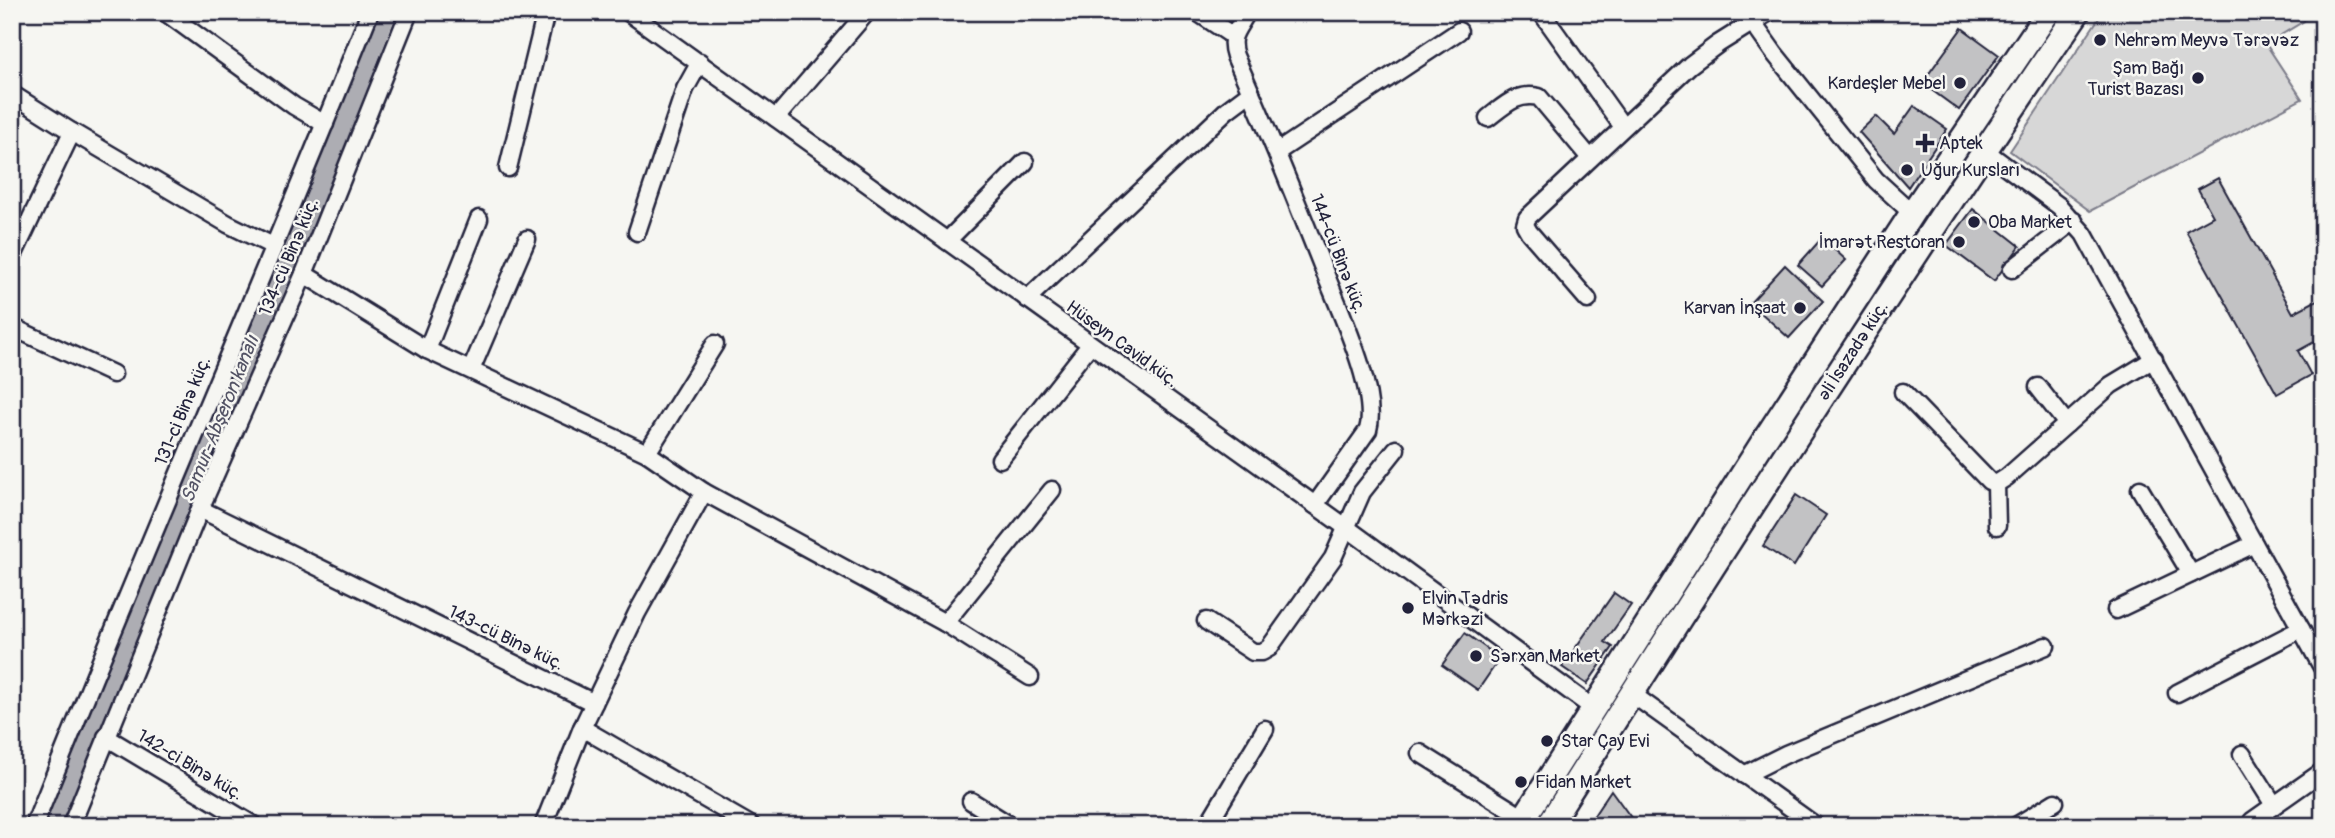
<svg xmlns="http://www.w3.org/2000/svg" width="2335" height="838" font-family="Pangolin,sans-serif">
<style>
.green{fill:#d7d7d7;stroke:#7c7c89;stroke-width:2}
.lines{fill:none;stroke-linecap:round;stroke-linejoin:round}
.canal{stroke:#adadb3;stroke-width:19}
.building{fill:#c2c2c4;stroke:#22223b;stroke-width:2}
.minor-casing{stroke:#22223b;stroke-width:21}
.secondary-casing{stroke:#22223b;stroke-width:28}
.minor{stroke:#f6f6f2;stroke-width:16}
.secondary{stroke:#f6f6f2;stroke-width:23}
.poi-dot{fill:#22223b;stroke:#f6f6f2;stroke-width:2.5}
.labels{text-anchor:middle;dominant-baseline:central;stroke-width:5;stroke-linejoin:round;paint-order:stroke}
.poi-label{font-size:18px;fill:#22223b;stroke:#f6f6f2;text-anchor:start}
.street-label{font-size:18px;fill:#22223b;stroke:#f6f6f2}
.water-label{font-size:19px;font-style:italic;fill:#535365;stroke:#f6f6f2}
</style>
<rect width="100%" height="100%" fill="#f6f6f2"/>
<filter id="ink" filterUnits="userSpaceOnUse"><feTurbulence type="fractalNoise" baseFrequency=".0143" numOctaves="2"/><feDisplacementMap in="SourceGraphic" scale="14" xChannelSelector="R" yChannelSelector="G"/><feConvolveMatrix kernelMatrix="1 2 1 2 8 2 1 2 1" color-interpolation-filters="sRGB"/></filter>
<g filter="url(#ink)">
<path class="green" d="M 2103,12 L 2309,12 L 2304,21 L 2266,44 L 2302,99 L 2090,211 L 2010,151 Z"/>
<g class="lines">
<path class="canal" d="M 54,826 L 184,501 L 300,232 L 387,12"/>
</g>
<g class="building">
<path d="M 1962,28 L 1999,55 L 1959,110 L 1922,83 Z"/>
<path d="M 1914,106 L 1947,129 L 1908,187 L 1859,132 L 1876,116 L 1894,134 Z"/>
<path d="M 2218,178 L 2293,313 L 2323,297 L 2323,337 L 2298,351 L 2311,375 L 2277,394 L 2186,231 L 2213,216 L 2198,189 Z"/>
<path d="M 1973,209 L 2020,246 L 1994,281 L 1946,245 Z"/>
<path d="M 1822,238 L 1846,260 L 1822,286 L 1798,265 Z"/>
<path d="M 1785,265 L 1823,301 L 1789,338 L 1750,303 Z"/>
<path d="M 1796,495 L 1826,515 L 1794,566 L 1763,546 Z"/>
<path d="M 1614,593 L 1631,605 L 1605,642 L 1613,647 L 1587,684 L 1562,667 Z"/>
<path d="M 1465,633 L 1500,658 L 1478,690 L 1442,665 Z"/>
<path d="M 1611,790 L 1637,826 L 1587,826 Z"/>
</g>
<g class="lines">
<g class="minor-casing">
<g id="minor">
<path d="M 165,12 L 294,106 L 325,124"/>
<path d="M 628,12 L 1347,528 L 1593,708"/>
<path d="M 1197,12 L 1233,36"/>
<path d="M 1247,12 C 1238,30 1228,35 1235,56 C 1266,126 1295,197 1323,268 C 1338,307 1379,392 1368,430 L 1315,505"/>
<path d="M 1541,12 L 1623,127"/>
<path d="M 1752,22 L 1774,53 L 1876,180 L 1912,213"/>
<path d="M 12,94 L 72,132 L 228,224 L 273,246"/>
<path d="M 776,118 L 867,12"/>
<path d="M 1488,118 C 1505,105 1517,92 1539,97 L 1590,158"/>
<path d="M 1984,150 L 2059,206 L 2084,234 L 2323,669"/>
<path d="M 1277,152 L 1459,31"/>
<path d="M 508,168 L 546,12"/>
<path d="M 637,232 L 685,89 L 700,62"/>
<path d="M 947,241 L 1025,162"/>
<path d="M 12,258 L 72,132"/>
<path d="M 2012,269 L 2074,221"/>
<path d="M 304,274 L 427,350 L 647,453 L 704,492 L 945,623 L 1030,677"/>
<path d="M 1027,299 L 1227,110 L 1251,92"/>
<path d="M 1588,300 L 1529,232 L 1525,225 L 1527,218 L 1690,65 L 1718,44 L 1769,12"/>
<path d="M 12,327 L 113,374"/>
<path d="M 427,350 L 479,219"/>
<path d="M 471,370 L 527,239"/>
<path d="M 2038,387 L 2067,424"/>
<path d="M 1903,392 L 1989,481 L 1996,484 L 2007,477 L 2111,385 L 2154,359"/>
<path d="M 647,453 L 715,344"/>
<path d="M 1000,459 L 1090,345"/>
<path d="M 1996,484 L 1997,526"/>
<path d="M 2140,489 L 2191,574"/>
<path d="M 200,509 L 594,703 L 582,728 L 752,826"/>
<path d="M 2116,610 L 2254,544"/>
<path d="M 1206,621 L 1253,652 L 1262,652 L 1269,648 L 1333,558 L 1362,492 L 1396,449"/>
<path d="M 945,623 L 1052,490"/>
<path d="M 2177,693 L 2301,629"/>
<path d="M 1632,694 L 1816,826"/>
<path d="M 594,703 L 637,613 L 704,492"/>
<path d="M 106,737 L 255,826"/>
<path d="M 1420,753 L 1524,818"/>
<path d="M 2242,754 L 2274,805"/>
<path d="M 1744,775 L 1786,754 L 2046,646"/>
<path d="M 971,801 L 1011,826"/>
<path d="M 2252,821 L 2323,771"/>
<path d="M 34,826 C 142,553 261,285 370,12"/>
<path d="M 71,826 L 200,509 L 304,274 L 409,12"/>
<path d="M 543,826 L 582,728"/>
<path d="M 1207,826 L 1265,729"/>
<path d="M 2016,826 L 2055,802"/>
</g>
</g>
<g class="secondary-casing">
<g id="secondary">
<path d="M 1519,826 L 1763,442 L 1912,213 L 2048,12"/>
<path d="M 1548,826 C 1721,552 1896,280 2078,12"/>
</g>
</g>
<use href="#minor" class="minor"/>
<use href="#secondary" class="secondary"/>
</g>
</g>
<g class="poi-dot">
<circle cx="2100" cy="40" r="7"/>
<circle cx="2198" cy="78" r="7"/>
<circle cx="1960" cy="83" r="7"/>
<path d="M1921.5 132.5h7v7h7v7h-7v7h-7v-7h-7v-7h7z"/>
<circle cx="1907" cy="170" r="7"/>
<circle cx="1974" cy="222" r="7"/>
<circle cx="1959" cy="242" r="7"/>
<circle cx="1800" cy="308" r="7"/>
<circle cx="1408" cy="608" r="7"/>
<circle cx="1476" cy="656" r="7"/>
<circle cx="1547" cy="741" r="7"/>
<circle cx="1521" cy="782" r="7"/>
</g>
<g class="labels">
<g class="poi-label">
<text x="2114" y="40">Nehrəm Meyvə Tərəvəz</text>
<text x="2184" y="68" text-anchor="end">Şam Bağı<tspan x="2184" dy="21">Turist Bazası</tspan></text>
<text x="1946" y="83" text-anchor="end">Kardeşler Mebel</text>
<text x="1939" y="143">Aptek</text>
<text x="1921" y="170">Uğur Kursları</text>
<text x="1988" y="222">Oba Market</text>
<text x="1945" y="242" text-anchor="end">İmarət Restoran</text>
<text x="1786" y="308" text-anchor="end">Karvan İnşaat</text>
<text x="1422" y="598">Elvin Tədris<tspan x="1422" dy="21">Mərkəzi</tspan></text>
<text x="1490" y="656">Sərxan Market</text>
<text x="1561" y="741">Star Çay Evi</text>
<text x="1535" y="782">Fidan Market</text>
</g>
<g class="street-label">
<text transform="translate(1338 254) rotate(69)">144-cü Binə küç.</text>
<text transform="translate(289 257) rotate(-67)">134-cü Binə küç.</text>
<text transform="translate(1122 344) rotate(36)">Hüseyn Cavid küç.</text>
<text transform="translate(1853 351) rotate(-57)">Əli İsazadə küç.</text>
<text transform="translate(183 411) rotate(-67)">131-ci Binə küç.</text>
<text transform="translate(506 638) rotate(26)">143-cü Binə küç.</text>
<text transform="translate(190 765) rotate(31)">142-ci Binə küç.</text>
</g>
<g class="water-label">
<text transform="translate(220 419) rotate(-68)">Samur-Abşeron kanalı</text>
</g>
</g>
<rect width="2335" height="838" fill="none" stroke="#f6f6f2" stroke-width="42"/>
<rect x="21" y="21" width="2293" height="796" fill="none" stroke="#22223b" stroke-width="2.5" filter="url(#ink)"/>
</svg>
